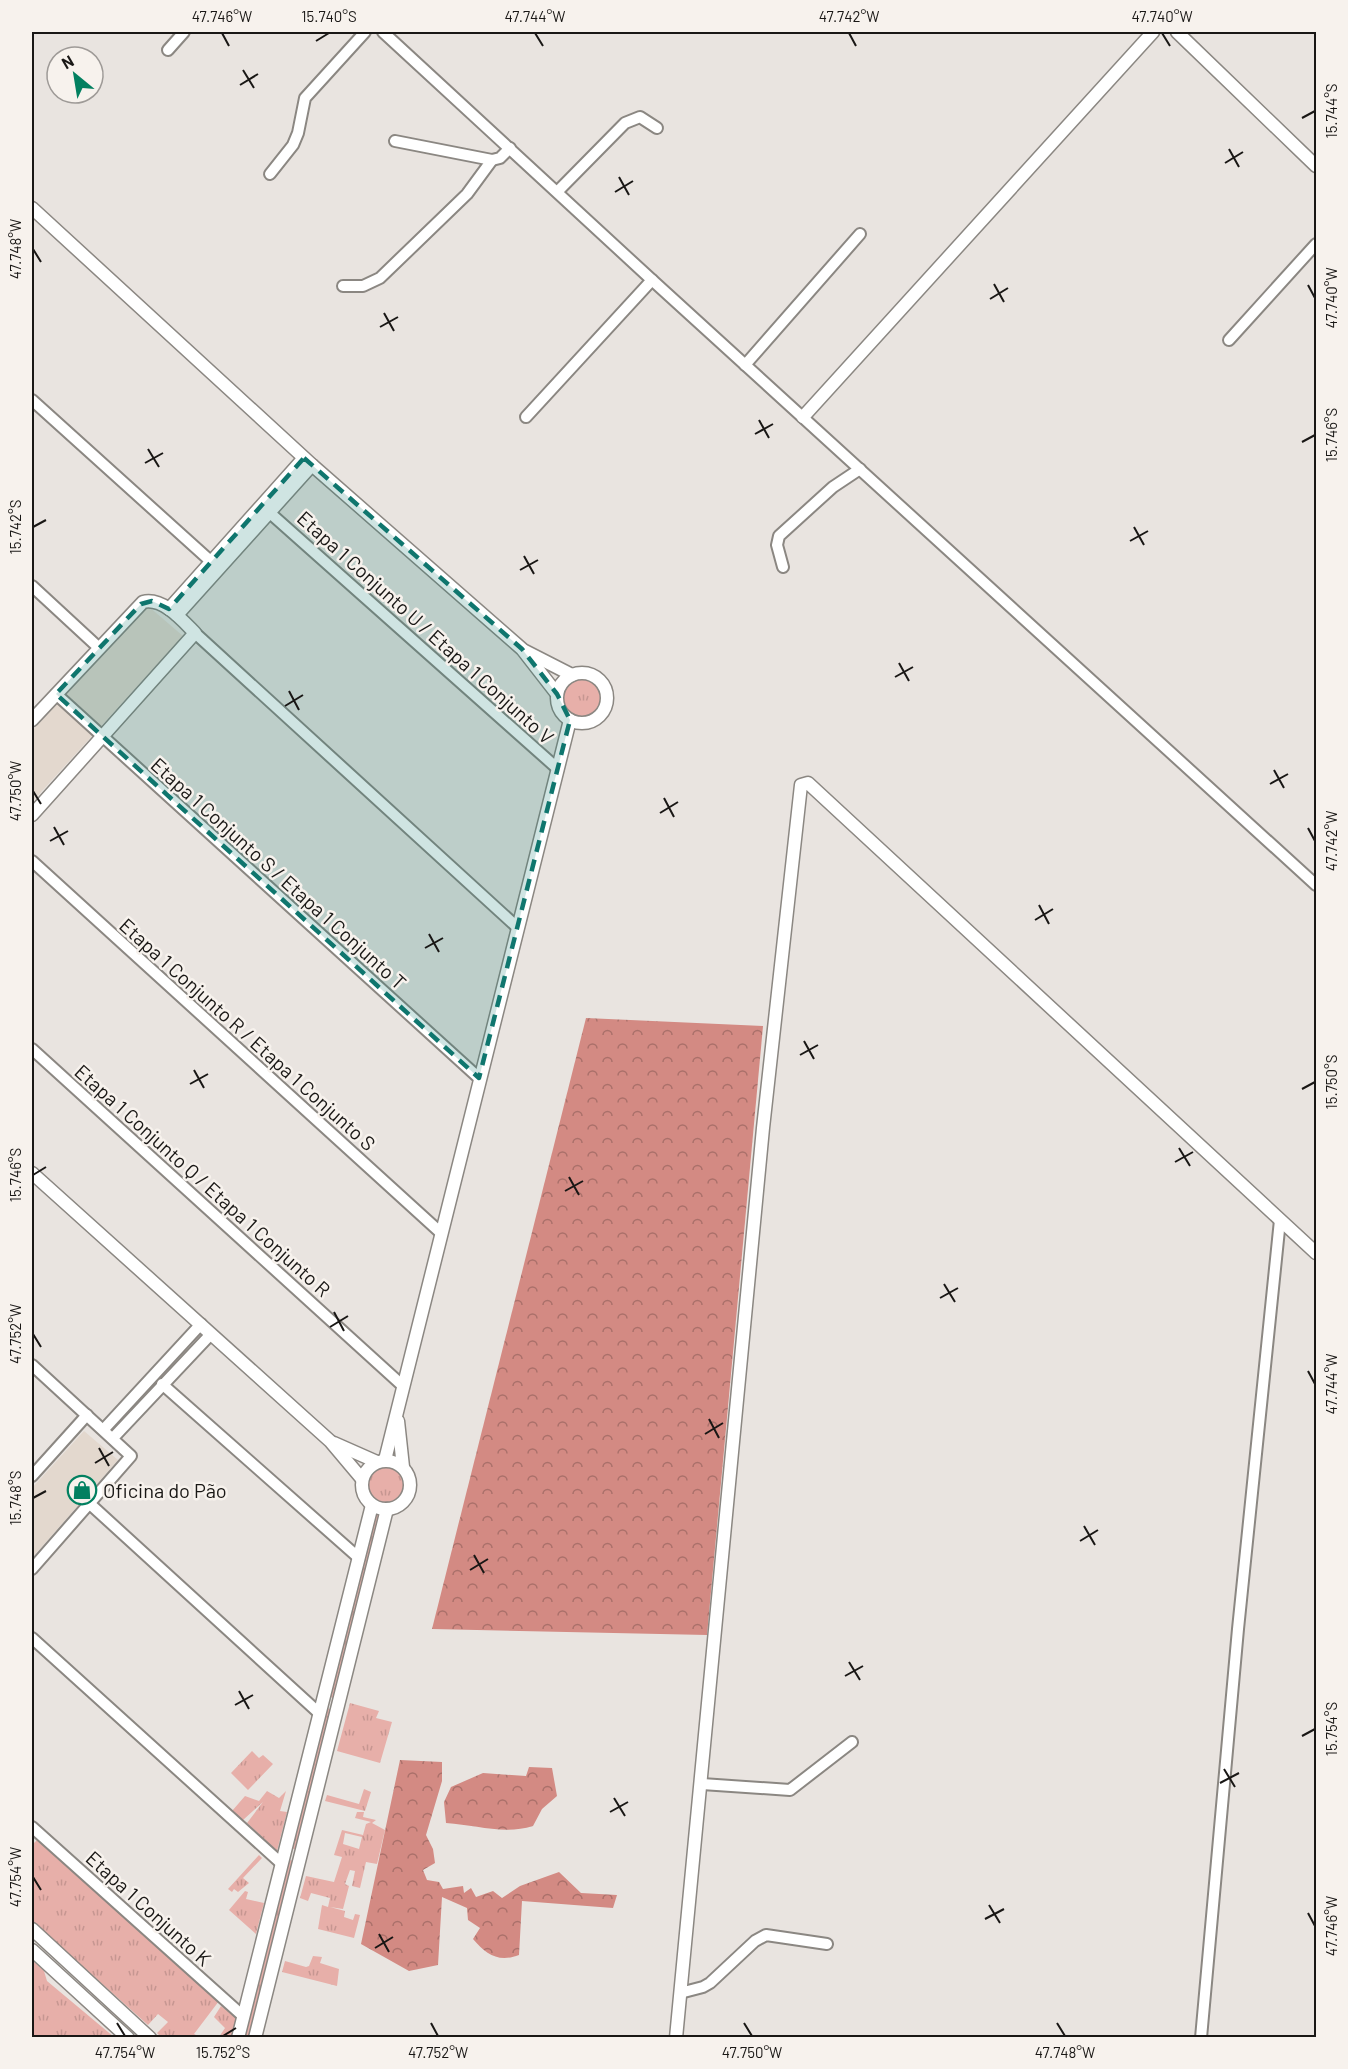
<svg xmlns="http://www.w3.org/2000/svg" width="1348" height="2069" font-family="Barlow,sans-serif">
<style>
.built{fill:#e3d8ce}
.grass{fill:url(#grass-tufts);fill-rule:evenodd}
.forest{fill:url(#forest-crowns)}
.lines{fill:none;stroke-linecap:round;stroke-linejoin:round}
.minor-casing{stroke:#8b8782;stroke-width:14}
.tertiary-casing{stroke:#8b8782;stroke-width:15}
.minor{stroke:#fff;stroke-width:10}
.tertiary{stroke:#fff;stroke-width:12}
.marked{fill:#0f766e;fill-opacity:0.2;stroke:#0f766e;stroke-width:4.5;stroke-dasharray:12 8;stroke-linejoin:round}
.ticks{fill:none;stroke:#191715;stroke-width:2}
.labels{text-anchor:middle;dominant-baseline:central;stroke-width:5;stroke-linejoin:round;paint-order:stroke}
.street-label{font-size:20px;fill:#191715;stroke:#f7f2ed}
.poi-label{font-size:20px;fill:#191715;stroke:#f7f2ed;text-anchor:start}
.neatline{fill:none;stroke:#191715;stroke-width:2}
.ticks-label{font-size:15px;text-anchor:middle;fill:#191715}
</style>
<defs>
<pattern id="grass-tufts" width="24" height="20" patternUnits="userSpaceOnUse" patternTransform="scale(1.5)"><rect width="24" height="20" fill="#e7afa9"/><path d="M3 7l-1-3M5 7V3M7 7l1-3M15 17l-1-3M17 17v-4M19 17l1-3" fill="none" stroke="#c69691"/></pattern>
<pattern id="forest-crowns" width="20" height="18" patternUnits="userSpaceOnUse" patternTransform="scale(1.5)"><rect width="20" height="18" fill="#d38a83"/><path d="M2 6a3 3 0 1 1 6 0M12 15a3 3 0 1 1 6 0" fill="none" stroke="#aa706a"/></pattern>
</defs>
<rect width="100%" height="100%" fill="#e9e4e0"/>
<g class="built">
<path d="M 148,606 L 183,636 L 32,802 L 32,731 Z"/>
<path d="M 84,1431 L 118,1460 L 32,1558 L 32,1488 Z"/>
</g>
<g class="grass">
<circle cx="582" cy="698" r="20"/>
<circle cx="386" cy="1485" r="19"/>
<path d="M 376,1513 L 381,1515 L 334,1698 L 330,1697 Z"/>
<path d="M 350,1703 L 379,1711 L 376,1718 L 392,1722 L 380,1763 L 337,1751 Z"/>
<path d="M 327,1708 L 332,1710 L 297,1850 L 291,1848 Z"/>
<path d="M 252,1751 L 259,1758 L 263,1755 L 273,1764 L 248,1790 L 231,1773 Z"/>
<path d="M 364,1789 L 371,1792 L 365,1811 L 325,1801 L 327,1795 L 359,1804 Z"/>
<path d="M 267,1791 L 279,1798 L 286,1791 L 280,1811 L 287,1812 L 277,1851 L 247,1823 L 263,1802 L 243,1820 L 232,1811 L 245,1796 L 259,1801 Z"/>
<path d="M 357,1812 L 364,1812 L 363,1817 L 376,1820 L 372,1823 L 385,1830 L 377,1864 L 366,1862 L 360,1888 L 352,1886 L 355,1871 L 350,1870 L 345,1884 L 349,1886 L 343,1909 L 330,1907 L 345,1911 L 344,1917 L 353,1920 L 355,1914 L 360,1915 L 354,1938 L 318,1929 L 322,1905 L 328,1907 L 330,1898 L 311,1893 L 308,1901 L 300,1898 L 306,1876 L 334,1882 L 342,1857 L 334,1855 L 342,1830 L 363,1835 L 366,1824 L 371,1822 L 355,1818 ZM 345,1833 L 362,1837 L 359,1849 L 343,1844 Z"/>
<path d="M 37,1840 L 219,2001 L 194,2034 L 200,2037 L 161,2037 L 157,2033 L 168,2022 L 158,2014 L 148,2025 L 32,1921 L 32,1845 Z"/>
<path d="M 259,1855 L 262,1858 L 243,1878 L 249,1883 L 238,1892 L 234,1889 L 232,1892 L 228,1889 Z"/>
<path d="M 289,1860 L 295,1861 L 250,2037 L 244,2038 Z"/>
<path d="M 245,1891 L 248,1892 L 246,1899 L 264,1903 L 256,1934 L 229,1910 Z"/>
<path d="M 313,1956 L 322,1957 L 320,1963 L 339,1969 L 337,1986 L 282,1972 L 285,1961 L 306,1967 L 309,1966 Z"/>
<path d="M 32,1960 L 44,1971 L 47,1981 L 114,2037 L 32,2037 Z"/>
<path d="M 221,2006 L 237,2018 L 231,2037 L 219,2037 L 225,2028 L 214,2017 Z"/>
</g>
<g class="forest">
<path d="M 586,1018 L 763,1026 L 707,1635 L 432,1629 Z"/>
<path d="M 400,1760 L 442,1762 L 442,1781 L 426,1835 L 433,1849 L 435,1863 L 423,1870 L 427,1880 L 439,1882 L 443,1889 L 463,1886 L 464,1893 L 471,1888 L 476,1897 L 493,1891 L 502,1898 L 520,1886 L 559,1872 L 581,1893 L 617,1895 L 613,1908 L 522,1901 L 519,1955 C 498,1963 486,1954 473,1939 L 480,1928 L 468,1920 L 467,1908 L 442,1897 L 438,1965 L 409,1971 L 361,1944 Z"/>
<path d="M 529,1767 L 552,1768 L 557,1796 L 542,1809 L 533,1826 C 503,1835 477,1825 446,1823 L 444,1802 L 451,1787 L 483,1773 L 526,1776 Z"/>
</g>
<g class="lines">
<g class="minor-casing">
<g id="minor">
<path d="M 383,32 L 652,280 L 1316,885"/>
<path d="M 168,50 L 184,32"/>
<path d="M 395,141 L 492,160 L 500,158 L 510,148"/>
<path d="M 270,174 L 293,145 L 298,133 L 305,98 L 365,32"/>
<path d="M 558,191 L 625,123 L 640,117 L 657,128"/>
<path d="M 343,286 L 363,286 L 380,278 L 467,194 L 492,160"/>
<path d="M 1229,340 L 1316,244"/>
<path d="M 745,365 L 860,234"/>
<path d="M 32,400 L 216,566"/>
<path d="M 526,417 L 652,280"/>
<path d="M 270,513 L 558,769"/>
<path d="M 783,567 L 777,545 L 779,536 L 833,487 L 860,469"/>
<path d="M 32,586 L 98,647"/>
<path d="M 195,633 L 517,927"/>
<path d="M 56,694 L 479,1078"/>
<path d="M 32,861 L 441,1233"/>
<path d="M 32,1049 L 403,1386"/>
<path d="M 32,1365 L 131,1456 L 32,1569"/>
<path d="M 162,1384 L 359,1558"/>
<path d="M 104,1429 L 201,1324"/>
<path d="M 113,1438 L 211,1334"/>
<path d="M 32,1476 L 87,1415"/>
<path d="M 90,1504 L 319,1713"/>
<path d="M 32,1638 L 282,1864"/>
<path d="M 702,1784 L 790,1790 L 852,1742"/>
<path d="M 32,1827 L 243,2016"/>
<path d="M 680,1993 L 703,1987 L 710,1983 L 755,1941 L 766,1935 L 827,1944"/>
<path d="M 1201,2038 L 1238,1629 L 1280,1220"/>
</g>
</g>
<g class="tertiary-casing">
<g id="tertiary">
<path d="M 1177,32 L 1316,166"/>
<path d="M 32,208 L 312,465 L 522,649 L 557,694"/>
<path d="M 803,417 L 1153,32"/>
<path d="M 169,609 L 304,458"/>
<path d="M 177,615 L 312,465"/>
<path d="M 525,651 L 572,675"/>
<circle cx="582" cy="698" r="25"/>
<path d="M 32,720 L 143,602 C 163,597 183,621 195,633 L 32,815"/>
<path d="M 32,1173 L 330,1441 L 362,1479"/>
<path d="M 398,1421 L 403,1467"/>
<path d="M 334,1443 L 377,1462"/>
<path d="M 385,1460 L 570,720"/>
<circle cx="386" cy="1485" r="24"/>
<path d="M 32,1929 L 150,2038"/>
<path d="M 32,1950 L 128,2038"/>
<path d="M 238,2038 L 372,1505"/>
<path d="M 255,2038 L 387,1509"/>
<path d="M 676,2038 L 763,1128 L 801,785 L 808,783 L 1316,1253"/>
</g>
</g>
<use href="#minor" class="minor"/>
<use href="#tertiary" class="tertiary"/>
</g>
<path class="marked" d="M 304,458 L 522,649 L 557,694 L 570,720 L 479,1078 L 56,694 L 141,604 L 152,601 L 169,609 Z"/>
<path class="ticks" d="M 222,33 L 229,46M 535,33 L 543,46M 849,33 L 856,46M 1162,33 L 1170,46M 316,41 L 329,33M 243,70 L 254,88M 240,85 L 258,74M 1302,118 L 1315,111M 1229,149 L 1239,167M 1225,163 L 1243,152M 619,177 L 629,195M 615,192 L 633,181M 33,249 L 41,262M 994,284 L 1004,302M 1308,285 L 1315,298M 990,299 L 1008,288M 384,313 L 394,331M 380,327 L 398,317M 759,420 L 769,438M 755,434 L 773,424M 1302,442 L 1315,435M 148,449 L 159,467M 145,463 L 163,453M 33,527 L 46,520M 1134,527 L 1144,545M 1130,541 L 1148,531M 524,556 L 534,574M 520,570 L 538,560M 899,663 L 909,681M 895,677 L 913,667M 289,691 L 299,710M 285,706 L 303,695M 1274,770 L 1284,788M 1270,784 L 1288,774M 33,791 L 41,804M 664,798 L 674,817M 660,813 L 678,802M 54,827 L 64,845M 1308,828 L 1315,841M 50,841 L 68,831M 1039,905 L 1049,924M 1035,920 L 1053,909M 429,934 L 439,952M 425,948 L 443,938M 804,1041 L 814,1059M 800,1055 L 818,1045M 194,1070 L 204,1088M 190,1084 L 208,1074M 1302,1089 L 1315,1082M 1179,1148 L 1190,1166M 1175,1162 L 1193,1152M 33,1175 L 46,1167M 569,1177 L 579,1195M 565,1191 L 583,1181M 944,1284 L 955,1302M 940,1298 L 958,1288M 334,1312 L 344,1331M 330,1327 L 348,1316M 33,1334 L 41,1347M 1308,1371 L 1315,1384M 709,1419 L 719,1438M 705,1434 L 723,1423M 99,1448 L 109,1466M 95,1463 L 113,1452M 33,1498 L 46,1491M 1084,1526 L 1095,1545M 1080,1541 L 1098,1530M 474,1555 L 484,1573M 470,1570 L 488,1559M 849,1662 L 860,1680M 845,1676 L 863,1666M 239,1691 L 249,1709M 235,1705 L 253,1695M 1302,1736 L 1315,1729M 1224,1769 L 1235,1787M 1220,1783 L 1239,1773M 614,1798 L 625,1816M 610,1812 L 628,1802M 33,1877 L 41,1890M 989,1905 L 1000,1923M 1308,1913 L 1315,1926M 985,1919 L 1004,1909M 379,1934 L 389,1952M 375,1948 L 393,1937M 117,2023 L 125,2036M 431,2023 L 438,2036M 744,2023 L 752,2036M 1057,2023 L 1065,2036M 223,2036 L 236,2028"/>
<defs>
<g id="shop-ring" transform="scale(1.5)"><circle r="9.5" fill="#f7f2ed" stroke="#028060" stroke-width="1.5"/><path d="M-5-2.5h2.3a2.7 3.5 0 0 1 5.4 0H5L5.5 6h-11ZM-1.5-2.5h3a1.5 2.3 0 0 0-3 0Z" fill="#028060"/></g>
</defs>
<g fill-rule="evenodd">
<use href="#shop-ring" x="82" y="1490"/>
</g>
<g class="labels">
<g class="street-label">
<text transform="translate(426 627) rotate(42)">Etapa 1 Conjunto U / Etapa 1 Conjunto V</text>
<text transform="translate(279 873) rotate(42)">Etapa 1 Conjunto S / Etapa 1 Conjunto T</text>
<text transform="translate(248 1034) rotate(42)">Etapa 1 Conjunto R / Etapa 1 Conjunto S</text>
<text transform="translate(203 1180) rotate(42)">Etapa 1 Conjunto Q / Etapa 1 Conjunto R</text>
<text transform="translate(149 1908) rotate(42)">Etapa 1 Conjunto K</text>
</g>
<g class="poi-label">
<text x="103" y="1490">Oficina do Pão</text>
</g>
</g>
<rect width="1348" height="2069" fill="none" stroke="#f7f2ed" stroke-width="66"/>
<g transform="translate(75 75) rotate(330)"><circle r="28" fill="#f7f2ed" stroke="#9e9a97" stroke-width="1.5"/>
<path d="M0-4.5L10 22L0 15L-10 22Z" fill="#028060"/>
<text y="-9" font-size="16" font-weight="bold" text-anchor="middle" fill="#191715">N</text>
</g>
<rect x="33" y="33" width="1282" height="2003" class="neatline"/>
<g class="ticks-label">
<text x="222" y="22">47.746°W</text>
<text x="329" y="22">15.740°S</text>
<text x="535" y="22">47.744°W</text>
<text x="849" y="22">47.742°W</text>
<text x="1162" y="22">47.740°W</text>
<text transform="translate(1332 111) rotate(-90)" y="5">15.744°S</text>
<text transform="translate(16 249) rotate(-90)" y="5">47.748°W</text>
<text transform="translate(1332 298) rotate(-90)" y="5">47.740°W</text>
<text transform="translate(1332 435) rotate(-90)" y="5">15.746°S</text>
<text transform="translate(16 527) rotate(-90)" y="5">15.742°S</text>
<text transform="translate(16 791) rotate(-90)" y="5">47.750°W</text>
<text transform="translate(1332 841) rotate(-90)" y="5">47.742°W</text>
<text transform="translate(1332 1082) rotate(-90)" y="5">15.750°S</text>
<text transform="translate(16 1175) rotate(-90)" y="5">15.746°S</text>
<text transform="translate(16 1334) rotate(-90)" y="5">47.752°W</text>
<text transform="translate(1332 1384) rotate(-90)" y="5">47.744°W</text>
<text transform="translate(16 1498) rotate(-90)" y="5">15.748°S</text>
<text transform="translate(1332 1729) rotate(-90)" y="5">15.754°S</text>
<text transform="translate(16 1877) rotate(-90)" y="5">47.754°W</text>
<text transform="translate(1332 1926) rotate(-90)" y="5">47.746°W</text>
<text x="125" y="2058">47.754°W</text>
<text x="223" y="2058">15.752°S</text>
<text x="438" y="2058">47.752°W</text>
<text x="752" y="2058">47.750°W</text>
<text x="1065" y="2058">47.748°W</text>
</g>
</svg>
